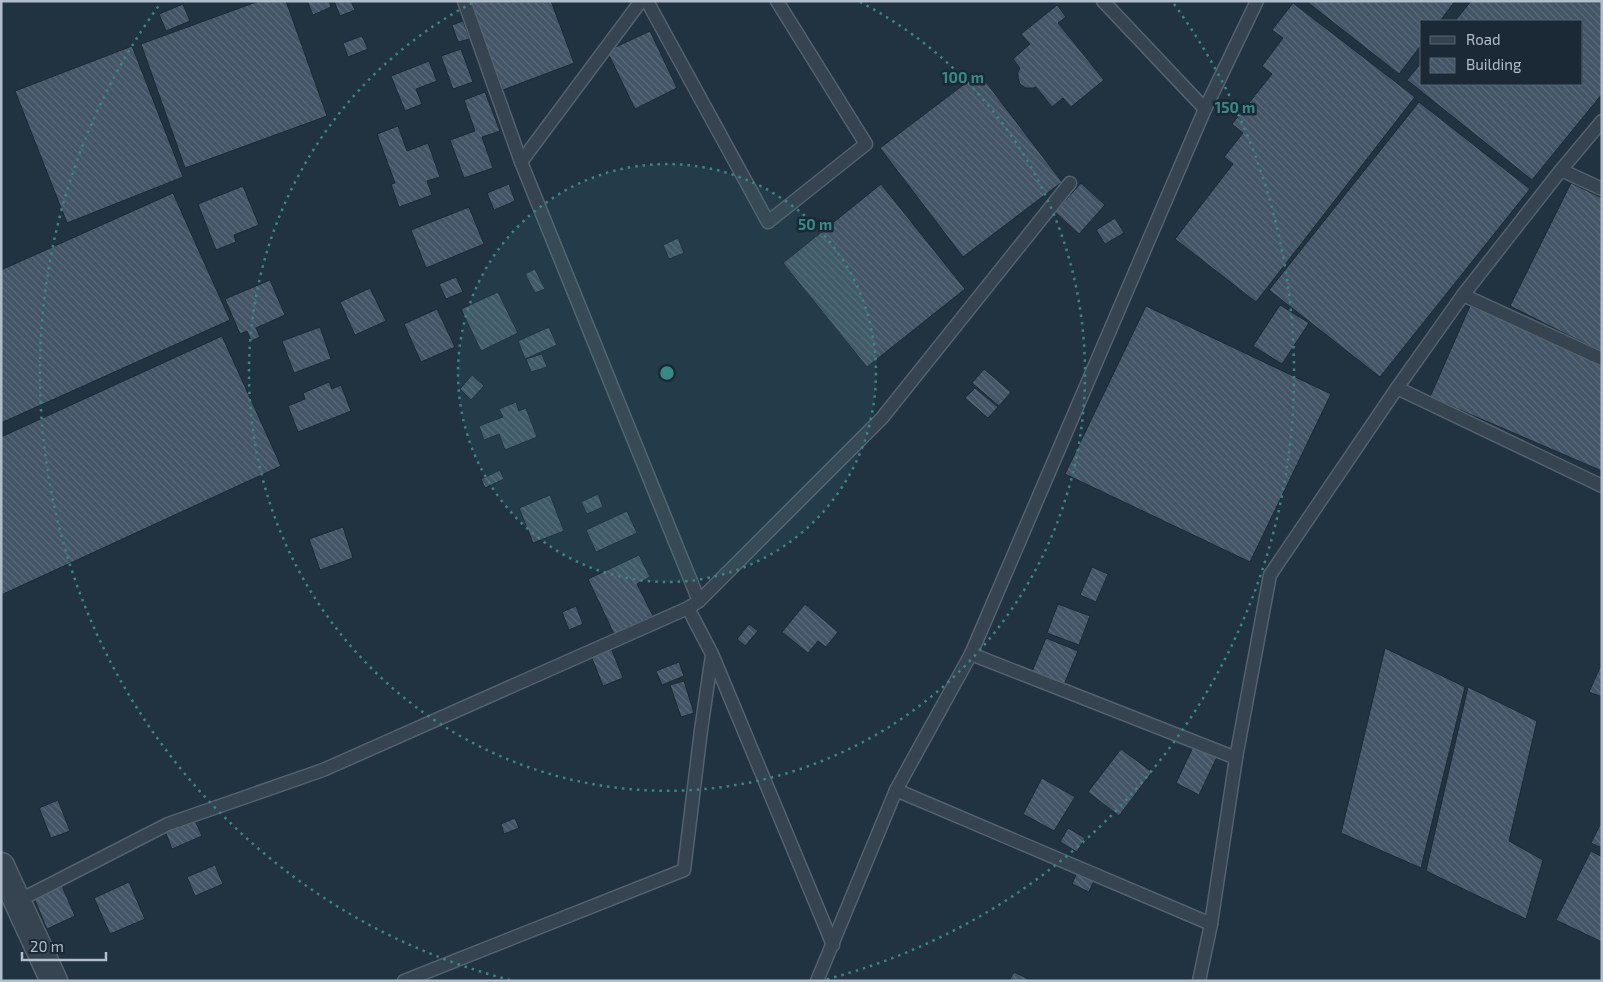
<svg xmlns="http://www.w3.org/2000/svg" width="1603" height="982" font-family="'Exo 2',sans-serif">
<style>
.building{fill:url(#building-back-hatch);stroke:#1d2a37}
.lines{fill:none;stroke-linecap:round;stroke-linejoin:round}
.lane-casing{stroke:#54616e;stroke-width:15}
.street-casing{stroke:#54616e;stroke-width:29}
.lane{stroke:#364350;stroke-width:12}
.street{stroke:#364350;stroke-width:26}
.ring{fill:none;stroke:#388885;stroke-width:2.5;stroke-dasharray:2.5 5}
.centre{fill:#388885;stroke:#1b2835;stroke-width:2.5}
.ring-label{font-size:15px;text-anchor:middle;font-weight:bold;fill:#388885;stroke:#1b2835;stroke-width:5;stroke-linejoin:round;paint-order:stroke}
</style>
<defs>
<pattern id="building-back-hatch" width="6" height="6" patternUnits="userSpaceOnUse" patternTransform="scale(1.25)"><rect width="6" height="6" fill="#425465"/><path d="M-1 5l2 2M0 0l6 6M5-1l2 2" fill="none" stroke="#5b6b7a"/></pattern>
</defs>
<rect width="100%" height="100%" fill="#213241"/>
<g class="building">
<path d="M 259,1 L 286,1 L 327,116 L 185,168 L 141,44 Z"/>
<path d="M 307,1 L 329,1 L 331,7 L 313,15 Z"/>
<path d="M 334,1 L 351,1 L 355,10 L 340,16 Z"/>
<path d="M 469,1 L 551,1 L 574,63 L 503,90 Z"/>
<path d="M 1306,1 L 1455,1 L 1440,21 L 1422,21 L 1422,44 L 1399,74 Z"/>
<path d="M 1471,1 L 1602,2 L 1602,94 L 1532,180 L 1407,80 L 1422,62 L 1422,84 L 1582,84 L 1582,21 L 1455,21 Z"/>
<path d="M 1293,3 L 1415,97 L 1256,302 L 1175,239 L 1233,164 L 1224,157 L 1243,133 L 1232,124 L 1272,74 L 1262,66 L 1283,38 L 1272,30 Z"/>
<path d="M 183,4 L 190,21 L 166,31 L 159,14 Z"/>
<path d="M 1057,5 L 1066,17 L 1058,23 L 1104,80 L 1071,107 L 1063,98 L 1052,107 L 1036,87 L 1033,88 L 1026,88 L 1020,84 L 1018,78 L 1018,72 L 1020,68 L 1013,59 L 1030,44 L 1021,34 Z"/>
<path d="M 463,21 L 470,39 L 458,42 L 452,25 Z"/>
<path d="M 650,31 L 677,88 L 635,109 L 607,51 Z"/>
<path d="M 362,36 L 368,49 L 348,57 L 343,43 Z"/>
<path d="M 132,46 L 183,177 L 67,223 L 15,91 Z"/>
<path d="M 461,49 L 473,82 L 453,89 L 441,56 Z"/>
<path d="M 429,61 L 437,81 L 416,89 L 422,104 L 405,111 L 391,76 Z"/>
<path d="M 979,73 L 1062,182 L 963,257 L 880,148 Z"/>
<path d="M 485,92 L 500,131 L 482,137 L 493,168 L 464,178 L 450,140 L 475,131 L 464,100 Z"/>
<path d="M 1419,102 L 1530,189 L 1380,377 L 1269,290 Z"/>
<path d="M 398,126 L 407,151 L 428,143 L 440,177 L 427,181 L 432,195 L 399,207 L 391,184 L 395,183 L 377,134 Z"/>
<path d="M 1081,183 L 1105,205 L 1079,234 L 1055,212 Z"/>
<path d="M 1571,183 L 1602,198 L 1602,352 L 1510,306 Z"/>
<path d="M 509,184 L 515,201 L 494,210 L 487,193 Z"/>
<path d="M 881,184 L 965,289 L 867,367 L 783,263 Z"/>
<path d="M 243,186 L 259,225 L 234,235 L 236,242 L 216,250 L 198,204 Z"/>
<path d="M 173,193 L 230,320 L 1,423 L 1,270 Z"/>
<path d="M 469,207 L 484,244 L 426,268 L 411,230 Z"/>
<path d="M 1115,218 L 1124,233 L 1105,244 L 1096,230 Z"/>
<path d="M 678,238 L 684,253 L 669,259 L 663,245 Z"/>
<path d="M 535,269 L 545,289 L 535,293 L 525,274 Z"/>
<path d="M 456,277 L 463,292 L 446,299 L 439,284 Z"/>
<path d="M 270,280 L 285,315 L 256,328 L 260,337 L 251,341 L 247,331 L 240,334 L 225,299 Z"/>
<path d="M 370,288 L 386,321 L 355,335 L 340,302 Z"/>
<path d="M 498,292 L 518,333 L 481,351 L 461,309 Z"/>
<path d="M 1280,305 L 1309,323 L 1282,364 L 1253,346 Z"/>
<path d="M 1146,306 L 1331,394 L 1250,562 L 1065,474 Z"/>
<path d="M 1470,306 L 1602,363 L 1602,471 L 1430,397 Z"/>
<path d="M 437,309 L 455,347 L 421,362 L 404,324 Z"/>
<path d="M 320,327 L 331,359 L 294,373 L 282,341 Z"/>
<path d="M 549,327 L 557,345 L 525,359 L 518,341 Z"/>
<path d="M 222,336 L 281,466 L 1,595 L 1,437 Z"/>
<path d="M 542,354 L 547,367 L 531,372 L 526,359 Z"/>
<path d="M 984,369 L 1011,392 L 999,406 L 972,383 Z"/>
<path d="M 472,375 L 484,386 L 471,400 L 460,389 Z"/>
<path d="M 329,382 L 332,389 L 341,385 L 351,411 L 298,432 L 288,406 L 305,399 L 303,393 Z"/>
<path d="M 975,388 L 998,407 L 988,418 L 965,398 Z"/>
<path d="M 516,402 L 519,411 L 526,408 L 537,437 L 505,450 L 499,434 L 484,440 L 479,426 L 503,417 L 499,409 Z"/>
<path d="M 500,470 L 504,479 L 485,488 L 481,479 Z"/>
<path d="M 598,494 L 603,507 L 587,514 L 581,502 Z"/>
<path d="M 550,495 L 564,531 L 533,543 L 519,508 Z"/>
<path d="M 627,511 L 637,533 L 596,552 L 586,530 Z"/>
<path d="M 343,527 L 353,558 L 320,570 L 309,539 Z"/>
<path d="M 639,555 L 650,577 L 637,584 L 653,616 L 614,634 L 588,579 Z"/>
<path d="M 1092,567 L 1108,574 L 1096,602 L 1080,595 Z"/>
<path d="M 805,604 L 838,632 L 826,647 L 818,641 L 808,653 L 782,632 Z"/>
<path d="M 1058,604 L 1090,616 L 1079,645 L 1047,633 Z"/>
<path d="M 576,606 L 583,624 L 569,630 L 562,612 Z"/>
<path d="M 749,624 L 758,631 L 745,646 L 737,639 Z"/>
<path d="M 1046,638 L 1078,651 L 1063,687 L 1031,674 Z"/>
<path d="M 611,648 L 623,678 L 603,686 L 591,656 Z"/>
<path d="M 1385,648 L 1465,687 L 1421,868 L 1341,833 Z"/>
<path d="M 679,662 L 684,676 L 662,685 L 656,671 Z"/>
<path d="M 1602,663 L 1602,697 L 1589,692 Z"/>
<path d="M 684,681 L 694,713 L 681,717 L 670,685 Z"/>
<path d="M 1468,687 L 1537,721 L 1509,841 L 1543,860 L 1526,919 L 1426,871 Z"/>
<path d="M 1194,745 L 1218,755 L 1199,795 L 1176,783 Z"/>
<path d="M 1121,749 L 1152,772 L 1119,816 L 1088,792 Z"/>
<path d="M 1042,778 L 1075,797 L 1054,831 L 1023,814 Z"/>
<path d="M 58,800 L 70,831 L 51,838 L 39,808 Z"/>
<path d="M 194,818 L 202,836 L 172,849 L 165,831 Z"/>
<path d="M 515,818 L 519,828 L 504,834 L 501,824 Z"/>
<path d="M 1602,821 L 1602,848 L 1591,843 Z"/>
<path d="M 1068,828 L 1085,838 L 1077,852 L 1060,842 Z"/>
<path d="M 1591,851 L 1602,857 L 1602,942 L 1556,920 Z"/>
<path d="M 215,865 L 223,884 L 195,896 L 187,877 Z"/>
<path d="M 1079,868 L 1096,876 L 1089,892 L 1072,884 Z"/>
<path d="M 129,882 L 145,919 L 110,934 L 94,898 Z"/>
<path d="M 62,886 L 75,916 L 47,929 L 34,898 Z"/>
<path d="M 1014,972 L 1032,981 L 1009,981 Z"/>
</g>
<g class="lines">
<g class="lane-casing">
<g id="lane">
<path d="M 464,1 L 521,162 L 699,601 L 688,608 L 712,654 L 833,945"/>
<path d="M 647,1 L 768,222 L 866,144 L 777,1"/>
<path d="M 1103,1 L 1205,109"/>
<path d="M 521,162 L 641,1"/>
<path d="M 1561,170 L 1602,189"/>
<path d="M 1463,295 L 1602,359"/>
<path d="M 1397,388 L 1602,486"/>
<path d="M 699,601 L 882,418 L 1070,183"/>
<path d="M 971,654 L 1236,758 L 1211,924 L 1199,981"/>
<path d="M 1236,758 L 1270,575 L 1397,388 L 1463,295 L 1561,170 L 1602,121"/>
<path d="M 896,790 L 1211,924"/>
<path d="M 18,901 L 168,824 L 323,770 L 688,608"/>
<path d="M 404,981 L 684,870 L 701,730 L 712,655"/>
<path d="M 817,981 L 896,790 L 971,654 L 1205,109 L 1257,1"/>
</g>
</g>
<g class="street-casing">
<path id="street" d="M 1,866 L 54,981"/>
</g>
<use href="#lane" class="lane"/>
<use href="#street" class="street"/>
</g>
<circle cx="667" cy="373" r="209" fill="#388885" fill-opacity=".12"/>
<g class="ring">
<circle cx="667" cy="373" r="209"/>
<path d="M860 2A418 418 0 1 1 474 2"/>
<path d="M510 980A627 627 0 0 1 160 4M1174 4A627 627 0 0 1 824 980"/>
</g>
<circle cx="667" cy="373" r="8" class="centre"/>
<g class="ring-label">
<text x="963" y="83">100 m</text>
<text x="1235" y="113">150 m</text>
<text x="815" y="230">50 m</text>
</g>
<rect width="1603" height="982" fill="none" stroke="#b2becb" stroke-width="5"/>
<rect x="1420" y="20" width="162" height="65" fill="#1b2835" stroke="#576471"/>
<rect x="1430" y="36" width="25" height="8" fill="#364350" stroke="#576471"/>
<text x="1466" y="45" font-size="15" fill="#b2becb">Road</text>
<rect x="1430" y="58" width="25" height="15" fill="url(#building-back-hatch)" stroke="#576471"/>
<text x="1466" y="70" font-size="15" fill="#b2becb">Building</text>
<path d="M22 952v8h84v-8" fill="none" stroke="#b2becb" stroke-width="2.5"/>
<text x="30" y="952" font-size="15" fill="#b2becb" stroke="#1b2835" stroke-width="4" paint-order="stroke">20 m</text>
</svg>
